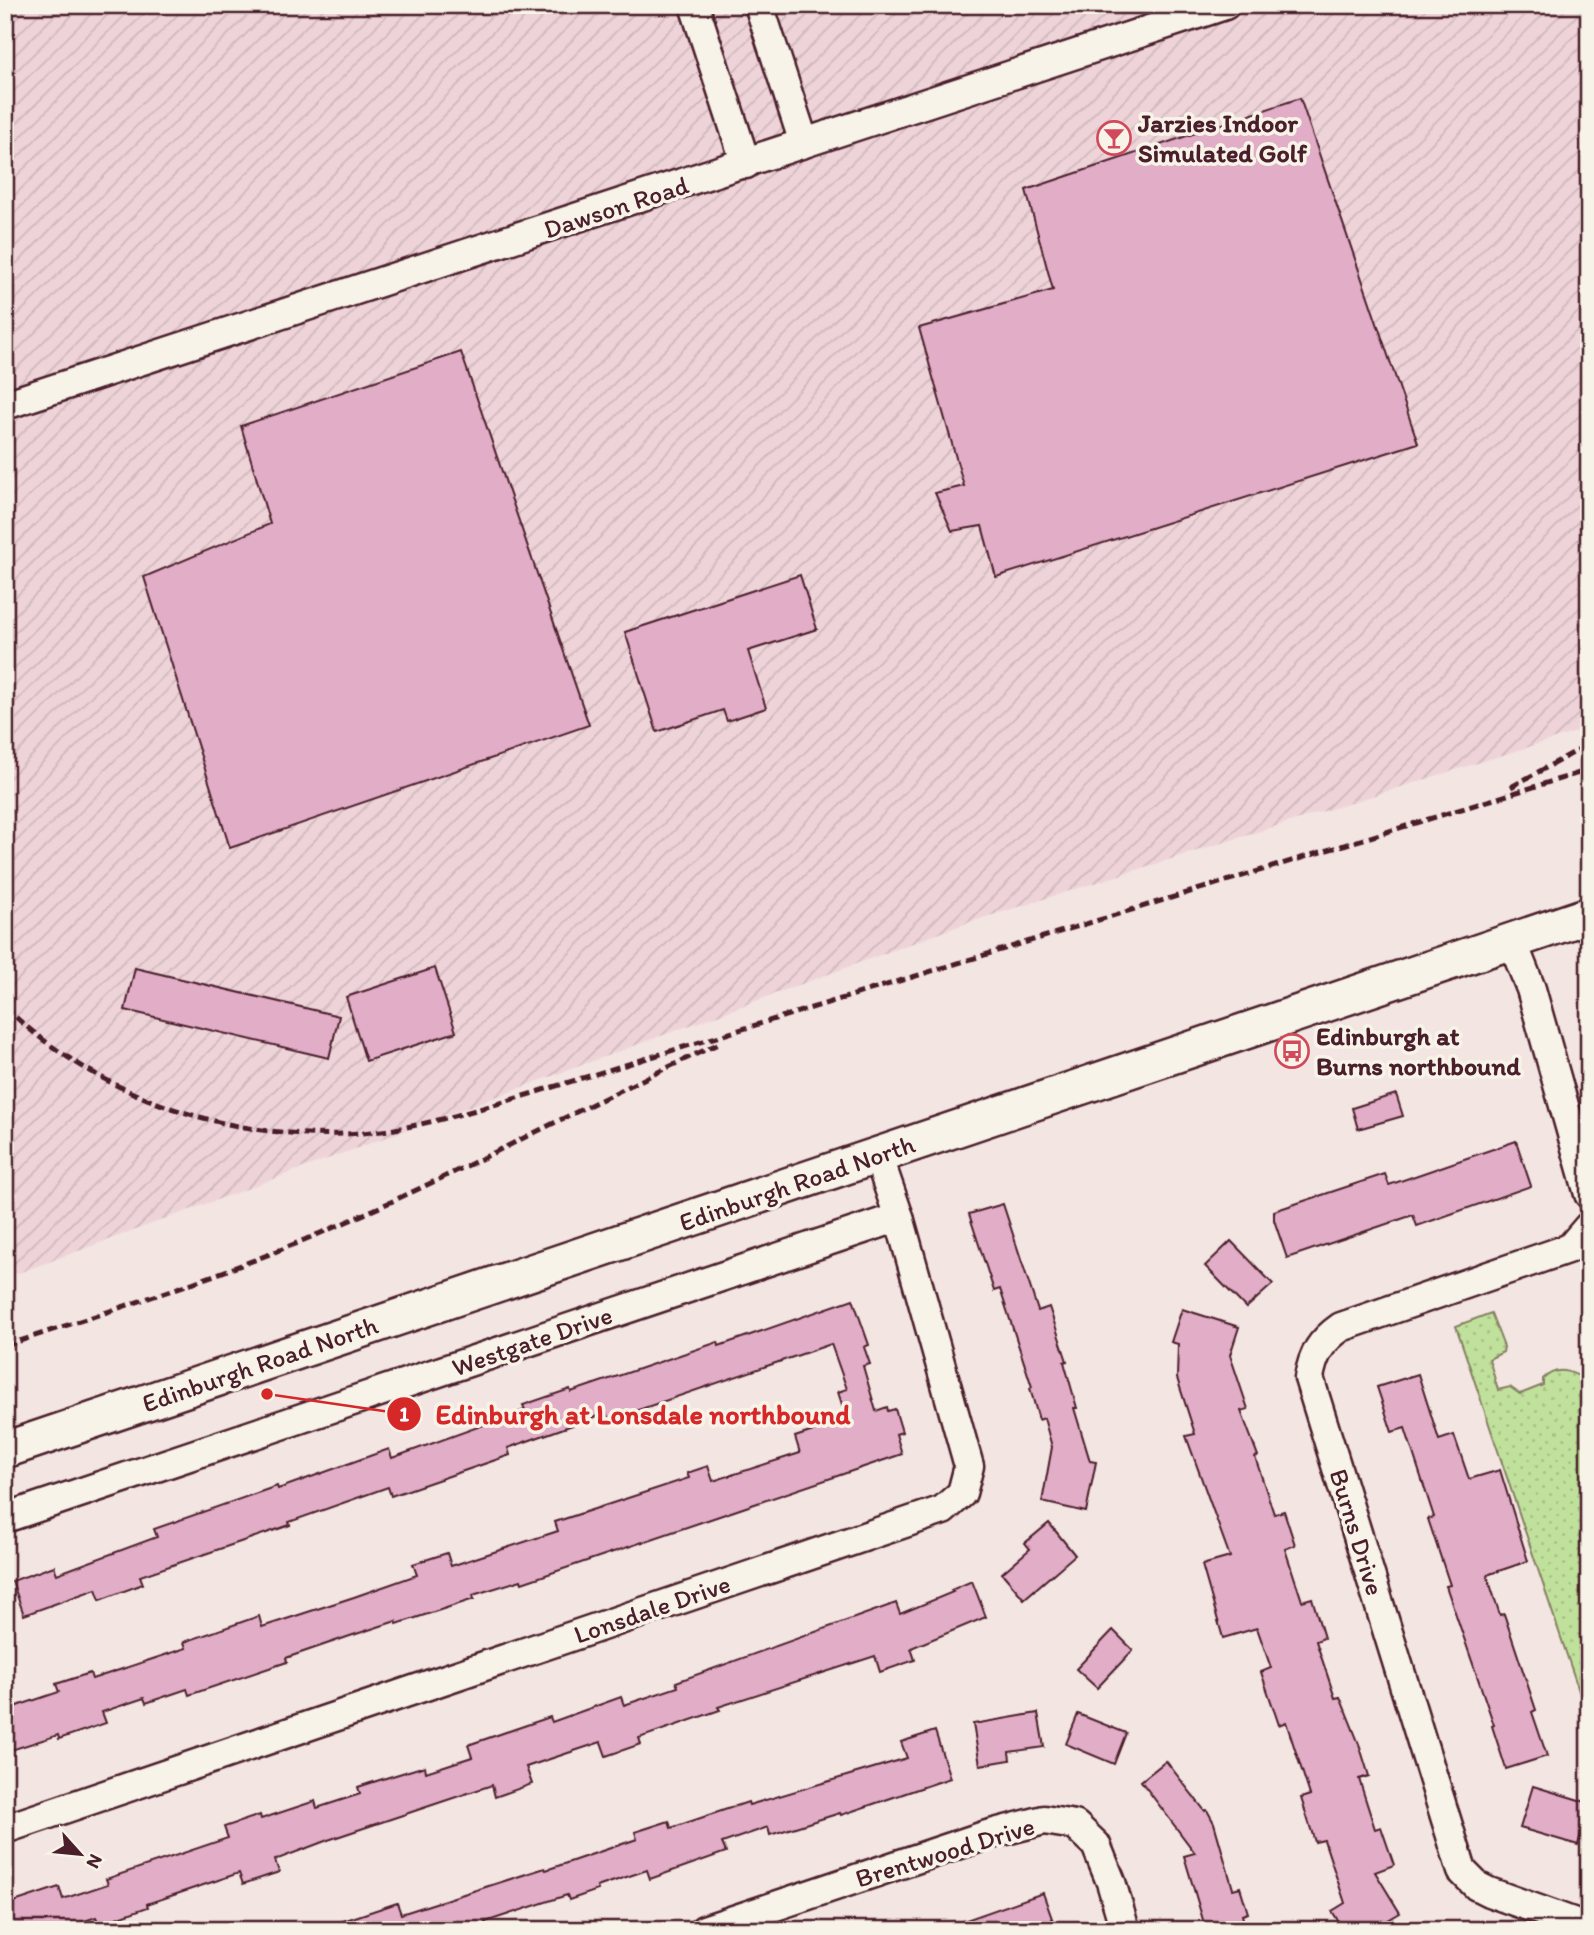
<svg xmlns="http://www.w3.org/2000/svg" width="1594" height="1935" font-family="Itim,sans-serif">
<style>
.industrial{fill:url(#industrial-furrows)}
.park{fill:url(#park-dots);stroke:#858063;stroke-width:2}
.building{fill:#e2adc7;stroke:#4a1f2b;stroke-width:2}
.lines{fill:none;stroke-linecap:round;stroke-linejoin:round}
.minor-casing{stroke:#4a1f2b;stroke-width:33}
.major-casing{stroke:#4a1f2b;stroke-width:40}
.minor{stroke:#f7f3e8;stroke-width:28}
.major{stroke:#f7f3e8;stroke-width:35}
.rail{stroke:#4a1f2b;stroke-width:5;stroke-dasharray:10 5;stroke-linecap:butt}
.labels{text-anchor:middle;dominant-baseline:central;stroke-width:7;stroke-linejoin:round;paint-order:stroke}
.poi-label{font-size:26px;font-weight:bold;fill:#4a1f2b;stroke:#f7f3e8;text-anchor:start}
.street-label{font-size:26px;fill:#4a1f2b;stroke:#f7f3e8}
.leader{fill:none;stroke:#d62828;stroke-width:2.5}
.callout-dot{fill:#d62828;stroke:#f7f3e8;stroke-width:2.5}
.mark-label{font-size:21px;text-anchor:middle;font-weight:bold;fill:#fff}
.callout-label{font-size:28px;text-anchor:middle;font-weight:bold;fill:#d62828;stroke:#f7f3e8;stroke-width:7;stroke-linejoin:round;paint-order:stroke}
</style>
<defs>
<pattern id="industrial-furrows" width="10" height="10" patternUnits="userSpaceOnUse" patternTransform="scale(1.75)"><rect width="10" height="10" fill="#eed4d9"/><path d="M-1 1l2-2M0 10L10 0M9 11l2-2" fill="none" stroke="#ceb6ba"/></pattern>
<pattern id="park-dots" width="8" height="8" patternUnits="userSpaceOnUse" patternTransform="scale(1.75)"><rect width="8" height="8" fill="#c0e19b"/><path d="M2 2h.1M6 6h.1" fill="none" stroke="#a6c186" stroke-width="1.8" stroke-linecap="round"/></pattern>
</defs>
<rect width="100%" height="100%" fill="#f3e5e1"/>
<filter id="ink" filterUnits="userSpaceOnUse"><feTurbulence type="fractalNoise" baseFrequency=".0143" numOctaves="2"/><feDisplacementMap in="SourceGraphic" scale="14" xChannelSelector="R" yChannelSelector="G"/><feConvolveMatrix kernelMatrix="1 2 1 2 8 2 1 2 1" color-interpolation-filters="sRGB"/></filter>
<g filter="url(#ink)">
<path class="industrial" d="M 5,5 L 1589,5 L 1589,728 L 967,923 L 5,1278 Z"/>
<path class="park" d="M 1491,1313 L 1504,1347 L 1503,1352 L 1489,1359 L 1498,1390 L 1510,1387 L 1520,1394 L 1543,1385 L 1543,1379 C 1558,1364 1572,1372 1589,1381 L 1589,1680 L 1582,1700 L 1456,1326 Z"/>
<g class="building">
<path d="M 1300,98 L 1418,443 L 996,577 L 982,526 L 952,531 L 935,493 L 964,486 L 919,328 L 1053,290 L 1026,190 Z"/>
<path d="M 461,352 L 589,725 L 230,848 L 144,577 L 270,524 L 241,426 Z"/>
<path d="M 800,575 L 817,629 L 748,651 L 766,708 L 727,721 L 723,710 L 657,732 L 625,632 Z"/>
<path d="M 135,968 L 339,1016 L 329,1058 L 125,1010 Z"/>
<path d="M 435,968 L 456,1032 L 366,1061 L 346,997 Z"/>
<path d="M 1396,1094 L 1403,1116 L 1358,1129 L 1352,1108 Z"/>
<path d="M 1516,1141 L 1531,1186 L 1417,1226 L 1413,1215 L 1287,1258 L 1274,1220 L 1274,1211 L 1385,1174 L 1389,1185 Z"/>
<path d="M 1003,1204 L 1038,1311 L 1049,1307 L 1067,1361 L 1064,1362 L 1077,1408 L 1074,1408 L 1090,1461 L 1096,1462 L 1086,1512 L 1042,1502 L 1052,1447 L 1044,1418 L 1039,1420 L 1030,1388 L 1032,1387 L 1000,1289 L 994,1291 L 969,1214 Z"/>
<path d="M 1231,1241 L 1273,1284 L 1246,1308 L 1205,1266 Z"/>
<path d="M 853,1299 L 869,1345 L 864,1347 L 870,1364 L 863,1366 L 876,1411 L 887,1407 L 888,1411 L 895,1409 L 902,1432 L 896,1434 L 902,1454 L 522,1583 L 521,1580 L 473,1595 L 474,1599 L 397,1624 L 396,1621 L 350,1636 L 286,1658 L 287,1662 L 189,1695 L 187,1689 L 146,1703 L 144,1698 L 102,1712 L 106,1723 L 59,1739 L 58,1735 L 5,1752 L 5,1710 L 59,1692 L 56,1684 L 90,1673 L 92,1679 L 186,1648 L 184,1642 L 259,1616 L 262,1627 L 354,1597 L 417,1575 L 413,1564 L 447,1553 L 451,1566 L 558,1531 L 555,1522 L 689,1478 L 687,1473 L 708,1466 L 713,1481 L 800,1453 L 795,1437 L 847,1420 L 838,1392 L 847,1389 L 831,1344 L 609,1420 L 606,1413 L 508,1448 L 510,1455 L 391,1496 L 388,1487 L 289,1522 L 290,1525 L 140,1576 L 143,1584 L 100,1600 L 96,1589 L 24,1615 L 12,1581 L 54,1566 L 57,1574 L 157,1537 L 154,1529 L 277,1486 L 278,1489 L 389,1449 L 392,1458 L 525,1410 L 523,1405 L 570,1389 L 571,1392 L 718,1342 L 719,1346 Z"/>
<path d="M 1182,1309 L 1239,1327 L 1230,1355 L 1248,1409 L 1241,1411 L 1258,1456 L 1255,1457 L 1274,1514 L 1284,1511 L 1295,1545 L 1285,1549 L 1302,1601 L 1312,1598 L 1324,1638 L 1316,1641 L 1335,1698 L 1340,1697 L 1359,1744 L 1369,1776 L 1359,1779 L 1375,1829 L 1381,1827 L 1394,1865 L 1375,1872 L 1400,1913 L 1371,1930 L 1344,1930 L 1332,1911 L 1345,1903 L 1324,1840 L 1315,1842 L 1301,1798 L 1310,1795 L 1286,1722 L 1279,1725 L 1261,1672 L 1271,1668 L 1257,1628 L 1223,1638 L 1202,1565 L 1230,1557 L 1186,1436 L 1195,1434 L 1177,1378 L 1178,1344 L 1171,1342 Z"/>
<path d="M 1418,1374 L 1439,1440 L 1454,1435 L 1469,1479 L 1500,1470 L 1528,1561 L 1487,1575 L 1500,1615 L 1504,1614 L 1536,1710 L 1532,1712 L 1547,1756 L 1506,1769 L 1492,1726 L 1494,1725 L 1446,1586 L 1450,1585 L 1428,1519 L 1434,1517 L 1405,1428 L 1392,1432 L 1377,1387 Z"/>
<path d="M 1049,1523 L 1075,1555 L 1024,1599 L 1002,1573 L 1030,1549 L 1025,1543 Z"/>
<path d="M 972,1581 L 986,1617 L 911,1648 L 915,1660 L 880,1672 L 875,1656 L 718,1707 L 720,1710 L 639,1738 L 641,1744 L 606,1756 L 601,1742 L 526,1767 L 532,1784 L 495,1797 L 492,1785 L 328,1840 L 275,1860 L 279,1872 L 243,1884 L 239,1873 L 147,1904 L 148,1907 L 99,1924 L 96,1917 L 59,1930 L 5,1930 L 5,1905 L 59,1887 L 63,1899 L 108,1884 L 106,1879 L 228,1838 L 224,1827 L 260,1815 L 261,1819 L 315,1801 L 317,1808 L 360,1794 L 358,1787 L 389,1777 L 425,1766 L 426,1772 L 472,1757 L 468,1745 L 550,1717 L 552,1722 L 621,1697 L 624,1705 L 678,1687 L 676,1682 L 896,1603 L 900,1614 L 953,1592 L 951,1590 Z"/>
<path d="M 1113,1630 L 1133,1650 L 1097,1688 L 1076,1669 Z"/>
<path d="M 1038,1713 L 1044,1747 L 1009,1752 L 1010,1760 L 980,1765 L 973,1724 Z"/>
<path d="M 1078,1714 L 1126,1733 L 1114,1764 L 1066,1744 Z"/>
<path d="M 935,1731 L 950,1778 L 841,1815 L 840,1813 L 770,1835 L 768,1827 L 722,1843 L 726,1852 L 650,1879 L 647,1870 L 597,1887 L 598,1890 L 569,1900 L 567,1895 L 485,1922 L 488,1930 L 328,1930 L 328,1926 L 397,1903 L 401,1914 L 545,1868 L 546,1870 L 637,1839 L 635,1832 L 669,1821 L 671,1828 L 748,1802 L 749,1805 L 907,1758 L 901,1742 Z"/>
<path d="M 1166,1761 L 1205,1811 L 1207,1810 L 1214,1823 L 1233,1889 L 1240,1887 L 1248,1913 L 1242,1915 L 1246,1930 L 1206,1930 L 1184,1856 L 1195,1853 L 1141,1781 Z"/>
<path d="M 1533,1786 L 1589,1803 L 1578,1845 L 1520,1828 Z"/>
<path d="M 1043,1893 L 1056,1930 L 947,1930 L 946,1927 Z"/>
</g>
<g class="lines">
<g class="minor-casing">
<g id="minor">
<path d="M 694,5 L 746,164"/>
<path d="M 759,5 L 804,143"/>
<path d="M 5,405 L 1225,5"/>
<path d="M 1512,941 L 1531,989 L 1589,1194"/>
<path d="M 1589,1226 L 1570,1248 L 1341,1327 C 1321,1341 1313,1354 1309,1378 L 1462,1871 L 1477,1886 L 1489,1892 L 1589,1928"/>
<path d="M 5,1518 L 899,1217"/>
<path d="M 5,1829 L 943,1510 L 962,1493 L 969,1466 L 899,1217 L 878,1156"/>
<path d="M 704,1930 L 987,1835 L 1044,1820 L 1075,1825 L 1096,1845 L 1111,1882 L 1125,1930"/>
</g>
</g>
<g class="major-casing">
<path id="major" d="M 5,1450 L 1589,915"/>
</g>
<use href="#minor" class="minor"/>
<use href="#major" class="major"/>
<g class="rail">
<path d="M 1511,787 L 1589,744"/>
<path d="M 5,1007 C 106,1105 257,1151 395,1129 C 432,1123 468,1112 504,1102 L 1589,770"/>
<path d="M 5,1346 C 105,1312 207,1281 304,1240 C 446,1181 580,1107 720,1043"/>
</g>
</g>
</g>
<defs>
<g id="bar-ring" transform="scale(1.75)"><circle r="9.5" fill="#f7f3e8" stroke="#d1495b" stroke-width="1.5"/><path d="M-6-5H6L.8 .8V4.5H3.5V6h-7V4.5H-.8V.8Z" fill="#d1495b"/></g>
<g id="bus-ring" transform="scale(1.75)"><circle r="9.5" fill="#f7f3e8" stroke="#d1495b" stroke-width="1.5"/><path d="M-5-6H5V4H4V6H2V4H-2V6H-4V4H-5ZM-3.5-4V0h7V-4ZM-3.5 1.2v1.5H-2V1.2ZM2 1.2v1.5H3.5V1.2Z" fill="#d1495b"/></g>
</defs>
<g fill-rule="evenodd">
<use href="#bar-ring" x="1114" y="138"/>
<use href="#bus-ring" x="1292" y="1051"/>
</g>
<g class="labels">
<g class="poi-label">
<text x="1138" y="123">Jarzies Indoor<tspan x="1138" dy="30">Simulated Golf</tspan></text>
<text x="1316" y="1036">Edinburgh at<tspan x="1316" dy="30">Burns northbound</tspan></text>
</g>
<g class="street-label">
<text transform="translate(616 207) rotate(-18)">Dawson Road</text>
<text transform="translate(797 1183) rotate(-19)">Edinburgh Road North</text>
<text transform="translate(532 1341) rotate(-19)">Westgate Drive</text>
<text transform="translate(260 1364) rotate(-19)">Edinburgh Road North</text>
<text transform="translate(1357 1532) rotate(73)">Burns Drive</text>
<text transform="translate(652 1609) rotate(-19)">Lonsdale Drive</text>
<text transform="translate(945 1852) rotate(-17)">Brentwood Drive</text>
</g>
</g>
<path class="leader" d="M267 1394L404 1414"/>
<g class="callout-dot">
<circle cx="267" cy="1394" r="7"/>
<circle cx="404" cy="1414" r="18"/>
</g>
<g class="mark-label">
<text x="404" y="1421">1</text>
</g>
<g class="callout-label">
<text x="643" y="1424">Edinburgh at Lonsdale northbound</text>
</g>
<rect width="1594" height="1935" fill="none" stroke="#f7f3e8" stroke-width="28"/>
<rect x="14" y="14" width="1566" height="1907" fill="none" stroke="#4a1f2b" stroke-width="2.5" filter="url(#ink)"/>
<g transform="translate(80 1854) rotate(117)" stroke="#f7f3e8" stroke-width="5" paint-order="stroke">
<path d="M0-5L12 26L0 18L-12 26Z" fill="#4a1f2b"/>
<text y="-10" font-size="19" font-weight="bold" text-anchor="middle" fill="#4a1f2b">N</text>
</g>
</svg>
